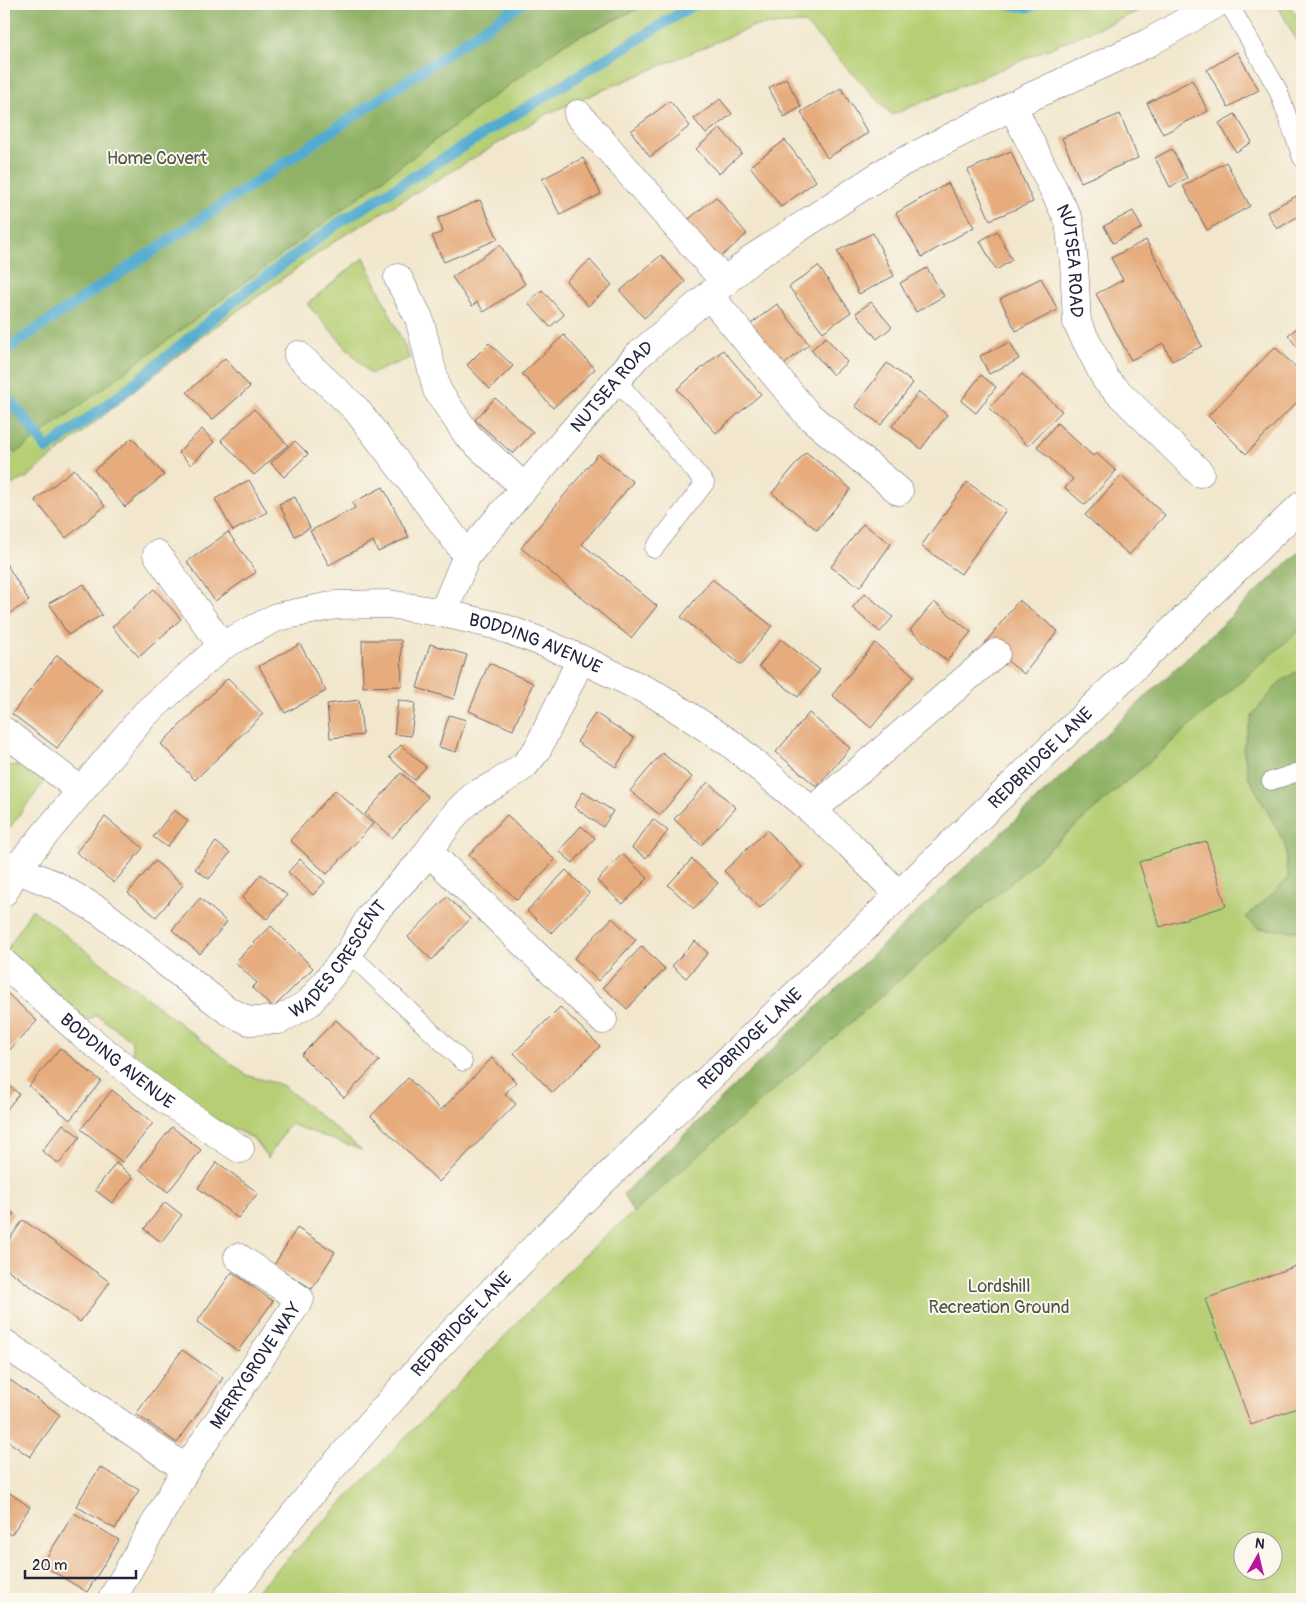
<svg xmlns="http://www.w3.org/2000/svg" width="1306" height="1603" font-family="Pangolin,sans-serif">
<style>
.green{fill:#b6cf74;stroke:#6c7858;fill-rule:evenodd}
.forest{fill:#90b266;stroke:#596a50}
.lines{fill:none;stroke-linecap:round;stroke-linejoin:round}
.stream{stroke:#52acd0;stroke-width:11}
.building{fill:#e6ac7d}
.lane-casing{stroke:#6b676e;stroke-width:19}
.street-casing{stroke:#6b676e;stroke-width:29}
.lane{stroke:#fff;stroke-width:18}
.street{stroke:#fff;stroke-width:28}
.labels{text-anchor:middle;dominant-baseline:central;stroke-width:4;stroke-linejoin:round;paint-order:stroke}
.park-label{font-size:18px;fill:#4e564c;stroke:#fbf7ec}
.street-label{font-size:18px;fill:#22223b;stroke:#fbf7ec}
</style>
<rect width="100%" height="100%" fill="#fbf7ec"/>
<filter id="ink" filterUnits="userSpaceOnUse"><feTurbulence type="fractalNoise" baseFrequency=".02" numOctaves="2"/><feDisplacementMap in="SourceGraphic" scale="10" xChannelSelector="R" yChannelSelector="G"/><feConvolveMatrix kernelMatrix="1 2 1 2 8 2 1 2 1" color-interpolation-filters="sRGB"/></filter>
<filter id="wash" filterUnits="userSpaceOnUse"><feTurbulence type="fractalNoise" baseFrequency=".0096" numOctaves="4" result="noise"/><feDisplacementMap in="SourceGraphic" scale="20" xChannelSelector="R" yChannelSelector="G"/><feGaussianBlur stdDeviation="1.12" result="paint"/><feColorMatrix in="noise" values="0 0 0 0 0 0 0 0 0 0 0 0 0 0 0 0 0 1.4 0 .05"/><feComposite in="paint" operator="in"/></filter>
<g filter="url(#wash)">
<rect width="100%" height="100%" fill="#f2e7cd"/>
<g class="green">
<path d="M 648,4 L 1155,4 L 892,115 L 805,23 L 754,26 L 549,113 L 338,239 L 201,337 L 26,478 L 4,488 L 4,438 L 15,453 L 565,43 Z"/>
<path d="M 1277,4 L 1288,4 L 1302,23 L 1302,51 Z"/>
<path d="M 364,257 L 410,358 L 370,374 L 307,304 Z"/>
<path d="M 1302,628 L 1302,1599 L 248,1599 L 583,1256 ZM 1244,1540 L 1274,1540 L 1274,1570 L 1244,1570 Z"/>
<path d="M 4,762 L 8,766 L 29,765 L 45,781 L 4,835 Z"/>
<path d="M 32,909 L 246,1075 L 282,1085 L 362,1150 L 290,1124 L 268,1158 L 253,1138 L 190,1108 L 133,1062 L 132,1041 L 97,1015 L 85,1022 L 6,952 Z"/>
</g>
<g class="forest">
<path d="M 4,4 L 648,4 L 565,43 L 15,454 L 4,438 Z"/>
<path d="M 1302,549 L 1302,628 L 633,1213 L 623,1194 L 777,1045 Z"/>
<path d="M 1302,668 L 1302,931 L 1290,931 L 1258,928 L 1245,917 L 1273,894 L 1288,878 L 1285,844 L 1249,778 L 1243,747 L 1253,714 L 1279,683 Z"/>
</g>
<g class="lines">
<g class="stream">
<path d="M 1008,4 L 1028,7 L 1036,4"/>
<path d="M 4,351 L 521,4"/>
<path d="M 4,394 L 24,417 L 47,449 L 116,398 L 245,292 L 340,222 L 695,4"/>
</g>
</g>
<g id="blocks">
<g class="building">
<path d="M 1237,52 L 1259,90 L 1228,107 L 1207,70 Z"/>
<path d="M 786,78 L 801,107 L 784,117 L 769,88 Z"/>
<path d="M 1192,80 L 1208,111 L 1163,134 L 1147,103 Z"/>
<path d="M 841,88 L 868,133 L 827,158 L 801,112 Z"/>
<path d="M 720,99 L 732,114 L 706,134 L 694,119 Z"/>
<path d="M 670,101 L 690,126 L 650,157 L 631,131 Z"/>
<path d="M 1120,114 L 1138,158 L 1081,182 L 1062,138 Z"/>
<path d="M 1235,114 L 1252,142 L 1236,152 L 1219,123 Z"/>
<path d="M 720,128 L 742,153 L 719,174 L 696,149 Z"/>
<path d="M 785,140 L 816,181 L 781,207 L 750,166 Z"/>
<path d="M 1172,149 L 1187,178 L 1170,187 L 1155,158 Z"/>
<path d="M 1011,151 L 1033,202 L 990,220 L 968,170 Z"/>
<path d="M 583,158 L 601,194 L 560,215 L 542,179 Z"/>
<path d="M 1226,162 L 1250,206 L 1207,230 L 1183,186 Z"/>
<path d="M 948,183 L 974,227 L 922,257 L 896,213 Z"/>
<path d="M 1296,196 L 1302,206 L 1302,214 L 1277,229 L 1267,212 Z"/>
<path d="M 716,197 L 747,234 L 716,261 L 685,222 Z"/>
<path d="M 480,200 L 498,239 L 444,262 L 432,236 L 443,232 L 438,218 Z"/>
<path d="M 1133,211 L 1142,228 L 1113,243 L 1104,226 Z"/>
<path d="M 997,231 L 1012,260 L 996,270 L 980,241 Z"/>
<path d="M 873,233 L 894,276 L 859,294 L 837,251 Z"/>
<path d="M 1146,240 L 1202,346 L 1172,361 L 1163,343 L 1131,360 L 1096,294 L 1123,280 L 1111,258 Z"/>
<path d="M 500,245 L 525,284 L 484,312 L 477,302 L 472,306 L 452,277 Z"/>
<path d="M 661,255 L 685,282 L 644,318 L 620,291 Z"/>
<path d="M 590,260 L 612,285 L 588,306 L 566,281 Z"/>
<path d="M 818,266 L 851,312 L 823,332 L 789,287 Z"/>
<path d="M 927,268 L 944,296 L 916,312 L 900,283 Z"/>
<path d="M 1041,278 L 1058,310 L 1016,331 L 1000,299 Z"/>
<path d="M 542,290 L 564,315 L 550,327 L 528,303 Z"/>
<path d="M 871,302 L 892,327 L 877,339 L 856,313 Z"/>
<path d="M 777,304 L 809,344 L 780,368 L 747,327 Z"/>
<path d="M 1302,324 L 1302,354 L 1288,335 Z"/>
<path d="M 564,335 L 595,369 L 553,408 L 522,374 Z"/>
<path d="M 826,337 L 847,362 L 833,375 L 811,350 Z"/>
<path d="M 1010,342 L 1019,359 L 989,374 L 980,356 Z"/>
<path d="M 489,343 L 513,366 L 490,389 L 467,365 Z"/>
<path d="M 1275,347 L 1302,373 L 1302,397 L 1246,454 L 1208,416 Z"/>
<path d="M 723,350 L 761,394 L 716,433 L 677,389 Z"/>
<path d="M 225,358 L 250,387 L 212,420 L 187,392 Z"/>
<path d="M 887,363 L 913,383 L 881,425 L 855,406 Z"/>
<path d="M 1022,374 L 1062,411 L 1028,446 L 989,408 Z"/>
<path d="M 981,375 L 996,387 L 976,413 L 961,401 Z"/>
<path d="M 919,392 L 947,415 L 921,449 L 892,426 Z"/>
<path d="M 495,398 L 533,432 L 513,454 L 475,420 Z"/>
<path d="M 254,409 L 288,445 L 254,475 L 221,440 Z"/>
<path d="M 1057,423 L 1093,456 L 1096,453 L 1116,471 L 1085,505 L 1065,488 L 1073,479 L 1037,447 Z"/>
<path d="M 202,429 L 214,442 L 191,465 L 178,452 Z"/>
<path d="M 132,438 L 164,475 L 125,507 L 94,470 Z"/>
<path d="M 295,441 L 308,454 L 284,477 L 271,463 Z"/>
<path d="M 806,452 L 851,489 L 817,530 L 772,493 Z"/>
<path d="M 598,454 L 633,482 L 582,544 L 657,606 L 631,638 L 521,548 Z"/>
<path d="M 74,469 L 105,506 L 66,538 L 35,500 Z"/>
<path d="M 1121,476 L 1165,515 L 1129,555 L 1085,515 Z"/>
<path d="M 249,480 L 267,512 L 233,531 L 215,499 Z"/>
<path d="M 967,482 L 1006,510 L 961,574 L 921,546 Z"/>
<path d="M 383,487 L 409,537 L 378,552 L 373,541 L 329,565 L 310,531 L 355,508 L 352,503 Z"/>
<path d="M 295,497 L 310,528 L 295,536 L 279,504 Z"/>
<path d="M 863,524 L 891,544 L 860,587 L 831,567 Z"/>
<path d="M 228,532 L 256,572 L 215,601 L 187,562 Z"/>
<path d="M 4,560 L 29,601 L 4,617 Z"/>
<path d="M 712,579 L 772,626 L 741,665 L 681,617 Z"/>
<path d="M 84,584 L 102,615 L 68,635 L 49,603 Z"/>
<path d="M 154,589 L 181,619 L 139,657 L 112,627 Z"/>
<path d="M 865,593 L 893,617 L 880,632 L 852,608 Z"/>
<path d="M 1019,600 L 1058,631 L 1024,674 L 985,643 Z"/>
<path d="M 934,602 L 971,632 L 947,661 L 910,630 Z"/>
<path d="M 781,639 L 820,670 L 798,697 L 759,666 Z"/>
<path d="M 362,640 L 401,640 L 402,686 L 363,687 Z"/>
<path d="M 875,643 L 914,676 L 871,728 L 832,695 Z"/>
<path d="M 300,644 L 326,691 L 285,713 L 259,666 Z"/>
<path d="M 430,644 L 467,655 L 454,699 L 417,688 Z"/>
<path d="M 57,655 L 102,689 L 57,748 L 12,714 Z"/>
<path d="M 489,663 L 533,683 L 513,730 L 469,711 Z"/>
<path d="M 228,678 L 263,714 L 195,780 L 161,744 Z"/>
<path d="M 359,700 L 363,735 L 330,738 L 327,704 Z"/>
<path d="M 398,700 L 415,703 L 411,736 L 394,734 Z"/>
<path d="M 595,713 L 634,738 L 616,767 L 577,742 Z"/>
<path d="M 809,713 L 850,748 L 817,787 L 776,752 Z"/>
<path d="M 449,715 L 466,720 L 456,752 L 439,747 Z"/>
<path d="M 401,745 L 426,767 L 414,780 L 389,757 Z"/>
<path d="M 662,753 L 692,777 L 660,815 L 630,791 Z"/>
<path d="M 401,773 L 428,797 L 392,838 L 365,814 Z"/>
<path d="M 708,782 L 736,808 L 701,845 L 674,819 Z"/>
<path d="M 335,790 L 373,824 L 327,874 L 290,840 Z"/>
<path d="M 583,792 L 613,811 L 603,827 L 574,807 Z"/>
<path d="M 174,810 L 188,821 L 167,847 L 153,837 Z"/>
<path d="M 507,815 L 555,860 L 517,900 L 469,855 Z"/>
<path d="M 105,817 L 143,848 L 114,883 L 76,852 Z"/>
<path d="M 653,819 L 668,831 L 646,858 L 632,848 Z"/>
<path d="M 581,826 L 595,838 L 573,863 L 559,851 Z"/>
<path d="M 767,830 L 802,867 L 760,908 L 724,871 Z"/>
<path d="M 1206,841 L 1226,906 L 1160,927 L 1139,862 Z"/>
<path d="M 216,842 L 230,853 L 209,879 L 195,869 Z"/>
<path d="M 622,854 L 648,878 L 623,904 L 597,881 Z"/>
<path d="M 300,859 L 325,882 L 313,895 L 288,872 Z"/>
<path d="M 692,859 L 718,883 L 694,909 L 668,885 Z"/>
<path d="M 155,861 L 183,885 L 156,917 L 128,893 Z"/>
<path d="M 566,870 L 589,893 L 551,933 L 527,911 Z"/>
<path d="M 261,874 L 287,895 L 267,919 L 242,898 Z"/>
<path d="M 447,897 L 470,919 L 432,960 L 408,937 Z"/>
<path d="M 200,898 L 227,922 L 200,954 L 172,930 Z"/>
<path d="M 612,918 L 636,940 L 598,981 L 574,958 Z"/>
<path d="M 271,926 L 313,968 L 273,1008 L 252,988 L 257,983 L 235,962 Z"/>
<path d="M 695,941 L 708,953 L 686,978 L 672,966 Z"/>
<path d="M 642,946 L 665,969 L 627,1009 L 603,987 Z"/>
<path d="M 4,990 L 37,1021 L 4,1056 Z"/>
<path d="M 560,1007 L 600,1046 L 553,1093 L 514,1053 Z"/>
<path d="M 336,1020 L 379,1061 L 344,1098 L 301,1055 Z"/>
<path d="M 60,1048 L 101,1081 L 70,1120 L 29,1086 Z"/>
<path d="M 492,1058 L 516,1082 L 505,1094 L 516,1104 L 439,1182 L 371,1116 L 408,1078 L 441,1110 Z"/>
<path d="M 4,1081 L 19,1094 L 4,1113 Z"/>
<path d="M 112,1090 L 153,1123 L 122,1162 L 81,1129 Z"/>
<path d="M 63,1124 L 80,1137 L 59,1164 L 42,1151 Z"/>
<path d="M 172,1127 L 201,1150 L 168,1192 L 139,1169 Z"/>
<path d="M 217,1162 L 258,1193 L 238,1218 L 198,1188 Z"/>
<path d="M 116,1163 L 133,1177 L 112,1203 L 95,1190 Z"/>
<path d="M 165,1202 L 182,1215 L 161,1242 L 144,1229 Z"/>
<path d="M 4,1205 L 14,1214 L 4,1226 Z"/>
<path d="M 23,1220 L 110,1282 L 80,1322 L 4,1267 L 4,1247 Z"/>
<path d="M 297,1228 L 335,1252 L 312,1289 L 274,1265 Z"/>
<path d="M 1299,1265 L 1302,1276 L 1302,1406 L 1251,1425 L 1205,1299 Z"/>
<path d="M 232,1272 L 273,1301 L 238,1351 L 197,1322 Z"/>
<path d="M 182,1350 L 223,1378 L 177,1443 L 136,1414 Z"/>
<path d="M 10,1380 L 60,1415 L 30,1457 L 5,1439 L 4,1441 L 4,1388 Z"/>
<path d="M 100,1467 L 139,1490 L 115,1529 L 76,1506 Z"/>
<path d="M 4,1489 L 30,1507 L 11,1535 L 4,1530 Z"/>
<path d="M 74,1513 L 119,1540 L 87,1592 L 42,1565 Z"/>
</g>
</g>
</g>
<g filter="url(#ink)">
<use href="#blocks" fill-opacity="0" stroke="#6b676e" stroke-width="1"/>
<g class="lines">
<g class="lane-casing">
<g id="lane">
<path d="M 1229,4 L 1278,90 L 1302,158"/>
<path d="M 616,380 L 705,483 L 654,549"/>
<path d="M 1271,781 L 1302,771"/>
<path d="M 349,953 L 463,1062"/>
</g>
</g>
<g class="street-casing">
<g id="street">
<path id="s1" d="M 1012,105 L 1069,221 L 1074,263 L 1077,323 L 1106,380 L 1200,473"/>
<path d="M 578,114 L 725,282"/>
<path d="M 398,278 L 419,318 L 437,390 L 468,436 L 524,487"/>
<path d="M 709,295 L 808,415 L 899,491"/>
<path d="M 298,355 L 356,409 L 467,555"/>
<path d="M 157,554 L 222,646"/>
<path id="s2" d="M 443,613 L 467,555 L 636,357 L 753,258 L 889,169 L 1026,99 L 1148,43 L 1216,4"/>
<path d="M 4,731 L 80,790"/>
<path d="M 812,811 L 996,653"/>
<path d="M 429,852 L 603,1020"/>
<path id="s3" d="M 4,864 L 55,885 L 101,912 L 227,1010 L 249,1021 L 279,1020 L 309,1003 L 349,953 L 371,915 L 420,863 L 457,812 L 475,795 L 497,784 L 524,766 L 537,750 L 581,659"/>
<path id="s4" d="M 4,892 L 16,869 L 145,714 L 222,646 L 277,617 L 336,605 L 389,604 L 443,613 L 498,626 L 542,642 L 581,659 L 658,696 L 730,743 L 812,811 L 849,844 L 899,895"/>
<path id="s5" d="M 4,963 L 80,1032 L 163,1098 L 240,1149"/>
<path id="s6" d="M 4,1343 L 186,1469 L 300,1299 L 238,1257"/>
<path d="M 112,1599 L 186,1469"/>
<path id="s7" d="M 226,1599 L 330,1470 L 439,1346 L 544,1238 L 1302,505"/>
</g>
</g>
<use href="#lane" class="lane"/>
<use href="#street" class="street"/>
</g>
</g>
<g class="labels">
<g class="park-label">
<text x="157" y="158">Home Covert</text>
<text x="999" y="1286">Lordshill<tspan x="999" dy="21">Recreation Ground</tspan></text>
</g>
<g class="street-label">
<text stroke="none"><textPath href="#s1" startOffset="169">NUTSEA ROAD</textPath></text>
<text stroke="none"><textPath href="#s2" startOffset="285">NUTSEA ROAD</textPath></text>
<text stroke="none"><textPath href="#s4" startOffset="658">BODDING AVENUE</textPath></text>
<text stroke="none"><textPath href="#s7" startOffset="1172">REDBRIDGE LANE</textPath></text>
<text stroke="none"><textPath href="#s3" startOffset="409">WADES CRESCENT</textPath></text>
<text stroke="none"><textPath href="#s7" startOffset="768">REDBRIDGE LANE</textPath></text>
<text stroke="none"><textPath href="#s5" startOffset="150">BODDING AVENUE</textPath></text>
<text stroke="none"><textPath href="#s7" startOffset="362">REDBRIDGE LANE</textPath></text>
<text stroke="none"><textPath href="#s6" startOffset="346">MERRYGROVE WAY</textPath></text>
</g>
</g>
<rect width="1306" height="1603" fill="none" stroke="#fbf7ec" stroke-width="20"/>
<g transform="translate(1258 1556) rotate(8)"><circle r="24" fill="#fbf7ec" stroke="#a4a2a5"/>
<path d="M0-4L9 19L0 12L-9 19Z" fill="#b5179e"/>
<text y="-8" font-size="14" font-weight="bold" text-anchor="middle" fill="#22223b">N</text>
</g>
<path d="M25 1570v8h111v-8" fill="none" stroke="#22223b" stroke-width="2.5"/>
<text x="32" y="1570" font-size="15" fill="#22223b" stroke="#fbf7ec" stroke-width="4" paint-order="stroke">20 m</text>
</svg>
